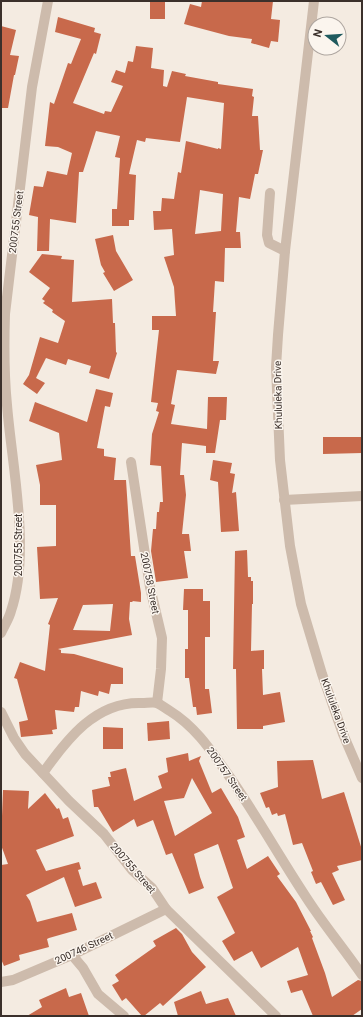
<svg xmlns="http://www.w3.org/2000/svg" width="363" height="1017" font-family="Roboto,sans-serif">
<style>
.building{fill:#c8694b;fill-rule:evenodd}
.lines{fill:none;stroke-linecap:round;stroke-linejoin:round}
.minor{stroke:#cdbbac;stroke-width:10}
.labels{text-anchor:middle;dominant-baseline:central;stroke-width:3;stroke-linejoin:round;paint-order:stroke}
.street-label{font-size:10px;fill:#3b302b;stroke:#fbf5ee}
</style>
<rect width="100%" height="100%" fill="#f4ebe1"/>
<g class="building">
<rect x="150" y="1" width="15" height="18"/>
<path d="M 202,1 L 273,1 L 271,19 L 280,20 L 278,42 L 271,41 L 269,48 L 251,43 L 252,39 L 229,36 L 184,24 L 190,4 L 201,7 Z"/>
<path d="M 58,17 L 95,28 L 94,32 L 101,34 L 96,54 L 94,53 L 73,103 L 104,114 L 105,111 L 111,112 L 123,86 L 111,82 L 116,70 L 125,73 L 128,61 L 133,62 L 136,46 L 153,48 L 151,68 L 164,70 L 163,86 L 167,87 L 172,71 L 186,74 L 185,76 L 218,82 L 218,84 L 253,89 L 252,96 L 254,97 L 252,116 L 258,116 L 260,150 L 263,150 L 258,174 L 255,174 L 250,199 L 239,197 L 236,232 L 240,232 L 241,248 L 225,248 L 224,282 L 215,281 L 213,312 L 216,312 L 213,361 L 219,361 L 216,374 L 177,370 L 171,404 L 175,405 L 171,424 L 207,429 L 208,397 L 227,397 L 226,420 L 220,420 L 215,453 L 206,453 L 206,446 L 182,443 L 180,475 L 184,475 L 186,495 L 182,534 L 189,534 L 191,551 L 184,551 L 188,578 L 156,582 L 151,551 L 153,529 L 156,529 L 157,512 L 159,512 L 160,502 L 163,502 L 161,466 L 150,465 L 152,434 L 159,412 L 156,411 L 158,403 L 151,402 L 159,330 L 152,330 L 152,316 L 176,316 L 174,287 L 164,257 L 174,255 L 172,229 L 154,230 L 153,211 L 161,211 L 162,198 L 174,199 L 178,172 L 181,173 L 186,141 L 218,149 L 218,148 L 221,149 L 224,103 L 187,97 L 180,142 L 146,138 L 145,142 L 137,140 L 129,174 L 136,175 L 134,220 L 129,220 L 129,226 L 112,226 L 112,209 L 117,209 L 120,158 L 115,157 L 120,136 L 96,131 L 83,172 L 79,172 L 76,223 L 50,219 L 49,251 L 37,251 L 38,217 L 29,215 L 34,186 L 43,187 L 47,171 L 67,175 L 72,153 L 58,147 L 45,146 L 50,102 L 54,104 L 68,63 L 71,64 L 81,39 L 55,32 ZM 200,190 L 223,194 L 221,231 L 195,234 Z"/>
<path d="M 1,26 L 16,30 L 10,55 L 19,56 L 15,75 L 14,75 L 8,108 L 1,108 Z"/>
<path d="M 113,235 L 116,251 L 133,280 L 114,291 L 103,273 L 105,272 L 101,265 L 95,239 Z"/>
<path d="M 42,254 L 62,256 L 61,259 L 74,260 L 72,302 L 112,299 L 113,323 L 115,323 L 116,352 L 117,353 L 109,379 L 89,373 L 91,366 L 68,359 L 66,365 L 46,358 L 36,378 L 45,383 L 37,394 L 23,384 L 29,375 L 40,337 L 58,343 L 65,321 L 52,312 L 53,310 L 43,303 L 45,301 L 42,299 L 50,288 L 29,272 Z"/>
<path d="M 96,389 L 113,393 L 110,407 L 105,406 L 97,448 L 104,449 L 104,456 L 116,458 L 114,480 L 126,480 L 131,556 L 135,556 L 141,593 L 141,602 L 132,601 L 133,602 L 130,602 L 129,619 L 132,635 L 58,649 L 61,650 L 61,653 L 74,654 L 123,668 L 123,684 L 111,684 L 109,694 L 99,691 L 98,696 L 81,691 L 79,707 L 75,707 L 74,712 L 55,710 L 57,729 L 52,730 L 53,734 L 21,737 L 19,722 L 28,720 L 17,679 L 14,678 L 20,662 L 45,671 L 50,625 L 48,624 L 58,598 L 40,599 L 37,547 L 56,546 L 56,505 L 40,505 L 40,485 L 36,465 L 62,460 L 59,433 L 29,421 L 35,402 L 87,422 ZM 113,604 L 110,631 L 73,630 L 83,605 Z"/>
<path d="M 323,437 L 362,437 L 362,453 L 323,454 Z"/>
<path d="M 213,460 L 232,463 L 230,473 L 235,474 L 232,493 L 236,492 L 239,531 L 221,532 L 218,482 L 210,480 Z"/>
<path d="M 247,550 L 248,577 L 251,577 L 251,581 L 253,581 L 253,604 L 252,604 L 251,651 L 264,650 L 264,669 L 262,669 L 263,695 L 280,692 L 285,722 L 263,726 L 263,729 L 237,729 L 236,669 L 233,669 L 235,551 Z"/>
<path d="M 184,589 L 203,589 L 203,601 L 210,601 L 210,637 L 205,637 L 205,689 L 209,689 L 212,713 L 197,715 L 196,707 L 193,707 L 189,678 L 185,678 L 185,649 L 188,649 L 188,610 L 183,610 Z"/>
<path d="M 169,721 L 170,739 L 148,741 L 147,723 Z"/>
<path d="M 103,727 L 123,728 L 123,749 L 103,749 Z"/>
<path d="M 188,753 L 189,761 L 201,756 L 199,761 L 212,793 L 221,788 L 238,817 L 245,837 L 237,840 L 247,869 L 268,856 L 280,874 L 277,876 L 296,902 L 311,931 L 310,931 L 313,937 L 312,938 L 325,973 L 332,997 L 358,980 L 362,981 L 362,1009 L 352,1016 L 313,1016 L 302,990 L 291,993 L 287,981 L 308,975 L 298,947 L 261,968 L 252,951 L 234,961 L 222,941 L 235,933 L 217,897 L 233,888 L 218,844 L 194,854 L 200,877 L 204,888 L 189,894 L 172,853 L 166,855 L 153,820 L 137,827 L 134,819 L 113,832 L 98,807 L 94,807 L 92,790 L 110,786 L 108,777 L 111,777 L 110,772 L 126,768 L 134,801 L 162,788 L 158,776 L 168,772 L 166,758 ZM 192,778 L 212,813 L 175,836 L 164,801 L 184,798 Z"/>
<path d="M 313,760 L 322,799 L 344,792 L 362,850 L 362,860 L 337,866 L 339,870 L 332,873 L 345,900 L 333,905 L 321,882 L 316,884 L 311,872 L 313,871 L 302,843 L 293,845 L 285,814 L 278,816 L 277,813 L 272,815 L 269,807 L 266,808 L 260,793 L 278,787 L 277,761 Z"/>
<path d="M 3,790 L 29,791 L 28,809 L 45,793 L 57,809 L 59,808 L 63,819 L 68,817 L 74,836 L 36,850 L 46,871 L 79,862 L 81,869 L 78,870 L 83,886 L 96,882 L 102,898 L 75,907 L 64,877 L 26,895 L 30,901 L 37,922 L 72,913 L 77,930 L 49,938 L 47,939 L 49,947 L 19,955 L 20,960 L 4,966 L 1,959 L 1,865 L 8,864 L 1,845 L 1,816 L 2,816 Z"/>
<path d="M 176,928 L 182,934 L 192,952 L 206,967 L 163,1006 L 160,1003 L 144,1016 L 142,1016 L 126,998 L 122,1001 L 112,985 L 119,981 L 115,975 L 156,946 L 153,941 Z"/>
<path d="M 66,988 L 69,997 L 81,993 L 89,1016 L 27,1016 L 42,1007 L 39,1000 Z"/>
<path d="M 201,991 L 206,1004 L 228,998 L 236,1016 L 178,1016 L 174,1002 Z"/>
</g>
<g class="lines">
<g class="minor">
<path d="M 314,1 L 285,251 L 278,335 L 276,367 L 280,460 L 290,546 L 301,604 L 322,674 L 343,734 L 362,778"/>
<path d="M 270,193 L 267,235 L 269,243 L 285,251"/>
<path d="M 131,462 L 150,587 L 162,638 L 161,669 L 157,703"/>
<path d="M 284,500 L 362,496"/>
<path d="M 1,633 C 4,626 9,619 11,611 C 31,552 12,467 7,405 C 4,375 4,344 5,314 L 32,87 L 48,1"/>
<path d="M 1,712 L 14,738 L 25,754 L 69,801 L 104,834 L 132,870 L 152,888 L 166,909 L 276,1016"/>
<path d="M 43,773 C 67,739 96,701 142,703 C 147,703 153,702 157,703 C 162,705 166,709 170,711 C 196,727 212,752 229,776 C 259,819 284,865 314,909 C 329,931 347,953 362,975"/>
<path d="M 72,955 L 83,968 L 98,994 L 124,1016"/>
<path d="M 1,982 L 13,980 L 72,955 L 166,909"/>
</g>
</g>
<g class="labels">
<g class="street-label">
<text transform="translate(16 222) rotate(-83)">200755 Street</text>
<text transform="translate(278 395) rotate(-91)">Khululeka Drive</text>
<text transform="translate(18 545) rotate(-90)">200755 Street</text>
<text transform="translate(150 583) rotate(79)">200758 Street</text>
<text transform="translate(336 711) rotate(70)">Khululeka Drive</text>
<text transform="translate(227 774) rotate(55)">200757 Street</text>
<text transform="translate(133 868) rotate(49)">200755 Street</text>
<text transform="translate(84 948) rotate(-25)">200746 Street</text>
</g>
</g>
<rect width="363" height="1017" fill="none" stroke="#3b302b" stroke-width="4"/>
<g transform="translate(327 36) rotate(287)"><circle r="19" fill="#fbf5ee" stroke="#aea6a0"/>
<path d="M0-3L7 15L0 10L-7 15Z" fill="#1f5a5e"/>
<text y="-6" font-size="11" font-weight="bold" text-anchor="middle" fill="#3b302b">N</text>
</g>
</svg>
